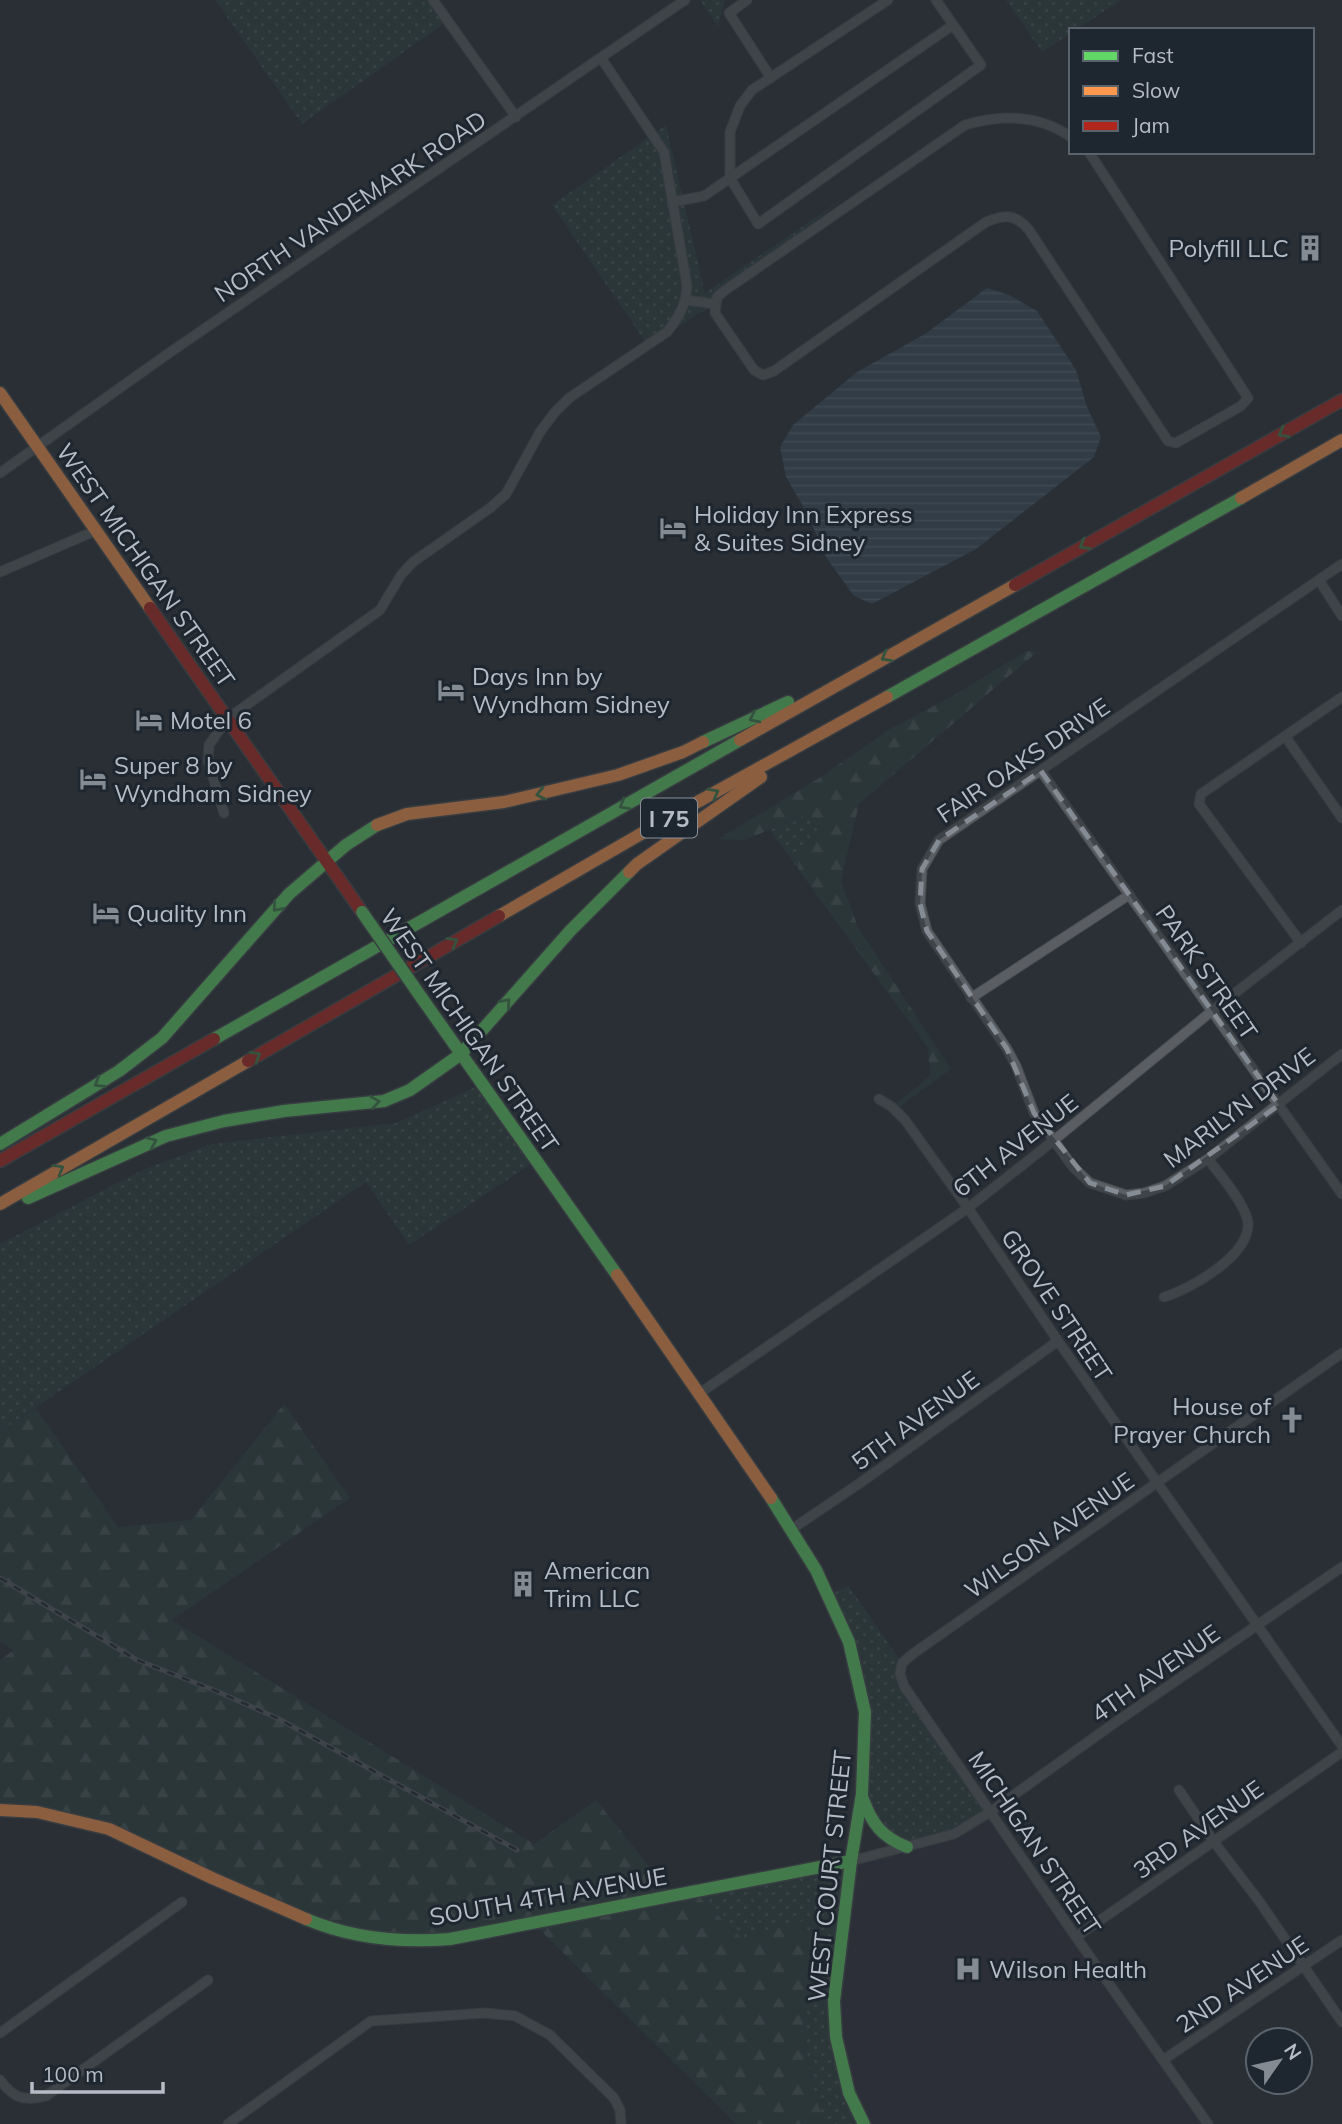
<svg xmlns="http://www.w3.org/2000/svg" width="1342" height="2124" font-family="Mulish,sans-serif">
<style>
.medical{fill:#30303b}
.grass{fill:url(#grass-dots)}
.forest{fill:url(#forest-firs)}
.water{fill:url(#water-rules)}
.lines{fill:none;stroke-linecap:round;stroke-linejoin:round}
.street-casing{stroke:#484c50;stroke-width:11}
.fast-casing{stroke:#484c50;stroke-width:15}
.slow-casing{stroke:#484c50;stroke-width:15}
.jam-casing{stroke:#484c50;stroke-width:15}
.street{stroke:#5a5e63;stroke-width:9}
.fast{stroke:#63d668;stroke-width:12}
.slow{stroke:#ff974d;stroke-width:12}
.jam{stroke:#b3261e;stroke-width:12}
.rail-casing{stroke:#595e62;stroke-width:5}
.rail{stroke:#1e262f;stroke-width:2.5;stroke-dasharray:8;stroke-linecap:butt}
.fast-bridge-casing{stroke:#484c50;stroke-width:15;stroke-linecap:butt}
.fast-bridge{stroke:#63d668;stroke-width:12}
.oneway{stroke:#407e4c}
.marked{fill:none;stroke:#848b93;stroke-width:5;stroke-dasharray:14 9;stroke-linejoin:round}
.labels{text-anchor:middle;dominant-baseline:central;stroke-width:6;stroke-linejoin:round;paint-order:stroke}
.shield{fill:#1e262f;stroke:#888f98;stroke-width:2}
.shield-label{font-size:23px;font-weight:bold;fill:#b5bcc5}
.street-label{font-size:24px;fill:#b5bcc5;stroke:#1e262f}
.poi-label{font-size:24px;fill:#b5bcc5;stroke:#1e262f;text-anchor:start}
</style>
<defs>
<pattern id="grass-dots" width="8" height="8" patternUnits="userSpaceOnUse" patternTransform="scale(1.75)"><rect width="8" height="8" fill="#2d3f3f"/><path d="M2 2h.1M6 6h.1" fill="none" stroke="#495959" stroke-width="1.8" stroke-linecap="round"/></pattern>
<pattern id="forest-firs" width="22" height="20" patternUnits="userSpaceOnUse" patternTransform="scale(1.75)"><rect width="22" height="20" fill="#2d3f3f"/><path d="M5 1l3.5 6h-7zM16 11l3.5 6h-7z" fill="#495959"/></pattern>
<pattern id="water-rules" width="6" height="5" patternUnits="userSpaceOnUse" patternTransform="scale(1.75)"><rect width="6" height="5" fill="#3b4c5c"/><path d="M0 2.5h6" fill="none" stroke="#556472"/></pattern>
</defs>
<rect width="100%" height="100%" fill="#2a3035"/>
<path class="medical" d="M 990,1812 L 1208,2124 L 864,2124 L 836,2037 L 851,1861 Z"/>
<g class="grass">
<path d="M 215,0 L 433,0 L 448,21 L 302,124 Z"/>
<path d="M 700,0 L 725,0 L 718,27 Z"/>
<path d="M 1006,0 L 1121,0 L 1076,30 L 1071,30 L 1071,33 L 1042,52 Z"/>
<path d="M 666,125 L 705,293 L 841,200 L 714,304 L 648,346 L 552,205 Z"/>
<path d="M 802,816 L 815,819 L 821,826 L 799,853 L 798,869 L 770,830 Z"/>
<path d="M 482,1084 L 536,1161 L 409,1245 L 366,1182 L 0,1432 L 0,1244 L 140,1171 L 211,1144 L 396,1123 Z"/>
<path d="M 848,1585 L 902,1663 L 900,1674 L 990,1812 L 930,1842 L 891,1841 L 862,1794 L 865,1712 L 829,1596 Z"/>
<path d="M 851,1861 L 836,2037 L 864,2124 L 826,2124 L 812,2090 L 803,2021 L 814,1940 L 741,1938 L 693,1891 Z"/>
</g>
<g class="forest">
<path d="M 1026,651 L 1037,652 L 859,804 L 841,881 L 858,927 L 951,1069 L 895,1110 L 892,1107 L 930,1076 L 928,1048 L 798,869 L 799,853 L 820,826 L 815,819 L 802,816 L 745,840 L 718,839 L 819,778 L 890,729 L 956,694 Z"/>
<path d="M 284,1404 L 350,1498 L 172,1620 L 534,1844 L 596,1800 L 672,1895 L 693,1891 L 741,1938 L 802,1921 L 814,1939 L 803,2021 L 812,2090 L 826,2124 L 736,2124 L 532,1922 L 412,1942 L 318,1924 L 109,1829 L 0,1810 L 0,1660 L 14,1650 L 0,1642 L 0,1432 L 36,1408 L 118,1527 L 191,1520 Z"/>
</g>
<path class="water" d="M 987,288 L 1009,295 L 1037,311 L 1076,370 L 1087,407 L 1101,437 L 1094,457 L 976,549 L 872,604 L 854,596 L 826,557 L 807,513 L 786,477 L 780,447 L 793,425 L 857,372 L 925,334 Z"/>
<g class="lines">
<g class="street-casing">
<g id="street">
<path d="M 433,0 L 516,117"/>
<path d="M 747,0 L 729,13 L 771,78"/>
<path d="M 888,0 L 752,90 L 740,106 L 730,132 L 730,178 L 758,224 L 981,65 L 936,0"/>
<path d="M 1071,137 C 1038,114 1002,114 965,125 L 724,291 L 717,297 L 715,313 L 754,370 L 763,375 L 774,371 L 986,222 C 1005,214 1016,214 1029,230 L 1168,441 L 1176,443 L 1241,406 L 1248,398 L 1089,152"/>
<path d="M 672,202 L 704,196 L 953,25"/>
<path d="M 686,300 L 714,304"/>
<path d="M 0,473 L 169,353 L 685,0"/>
<path d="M 1342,564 L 939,840 L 922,869 L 920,904 L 927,931 L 1007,1049 L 1016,1066 L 1034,1113 L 1073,1167 L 1090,1183 L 1126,1195 L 1144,1193 L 1165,1186 L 1208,1159 L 1342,1054"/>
<path d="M 0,572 L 97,530"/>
<path d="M 1319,580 L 1342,616"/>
<path d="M 1285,736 L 1342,818"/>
<path d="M 1041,771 L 1342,1194"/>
<path d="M 224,813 L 208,761 L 209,745 L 227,719 L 380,610 L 401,575 L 413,562 L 490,508 L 506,494 L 540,432 L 555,412 L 569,398 L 667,332 C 679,317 686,305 687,286 L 664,152 L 601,58"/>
<path d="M 1301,943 L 1199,804 L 1201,794 L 1342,697"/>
<path d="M 971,998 L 1129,895"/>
<path d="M 879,1099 L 892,1107 L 905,1120 L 968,1208 L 1058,1341 L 1342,1746"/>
<path d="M 1164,1297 C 1191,1289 1250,1255 1248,1223 C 1246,1204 1219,1174 1208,1159"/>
<path d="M 700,1393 L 968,1208 L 1053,1141 L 1212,1011 L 1342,910"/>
<path d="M 792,1529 L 860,1483 L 1058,1341"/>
<path d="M 1179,1790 L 1214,1842 L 1259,1901 L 1342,2022"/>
<path d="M 851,1861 L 954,1834 L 990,1812 L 1113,1724 L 1342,1567"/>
<path d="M 1076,1937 L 1342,1752"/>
<path d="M 0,2033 L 182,1902"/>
<path d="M 1163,2060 L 1342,1940"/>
<path d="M 0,2080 C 13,2098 25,2102 46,2096 L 208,1980"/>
<path d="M 228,2124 L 371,2021 L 485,2013 L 515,2016 L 550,2035 L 614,2098 L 620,2110 L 621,2124"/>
<path d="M 1208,2124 L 1076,1937 L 904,1686 L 900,1674 L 902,1663 L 914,1653 L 1342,1353"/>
</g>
</g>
<g class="fast-casing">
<g id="fast">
<path d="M 887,697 L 1241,498"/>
<path d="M 703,742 L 788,702"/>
<path d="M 421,997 L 617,1275"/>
<path d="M 214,1039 L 740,740"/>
<path d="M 0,1144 L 119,1071 L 162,1038 L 289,894 L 346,845 L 377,825"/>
<path d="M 28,1198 L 166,1136 L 224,1121 L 284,1111 L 384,1101 L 410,1090 L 461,1054 L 570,931 L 629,872"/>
<path d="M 771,1498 L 816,1570 L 849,1642 L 865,1712 L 862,1794 L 851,1861 L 834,2001 L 836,2037 L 849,2093 L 864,2124"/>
<path d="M 863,1799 C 872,1824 882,1837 907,1847"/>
<path d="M 306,1919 C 351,1938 402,1943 450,1939 L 851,1861"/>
</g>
</g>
<g class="slow-casing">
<g id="slow">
<path d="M 0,393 L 150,608"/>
<path d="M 1241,498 L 1342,440"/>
<path d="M 740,740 L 1015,585"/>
<path d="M 377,825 L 407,814 L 504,802 L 618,775 L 683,752 L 703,742"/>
<path d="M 629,872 L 637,864 L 761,777"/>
<path d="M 499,916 L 665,820 L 887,697"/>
<path d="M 0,1204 L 248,1061"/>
<path d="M 617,1275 L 771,1498"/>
<path d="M 0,1810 L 37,1812 L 109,1829 L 212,1878 L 306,1919"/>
</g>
</g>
<g class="jam-casing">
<g id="jam">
<path d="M 1015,585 L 1342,400"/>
<path d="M 150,608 L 362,912"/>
<path d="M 248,1061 L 499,916"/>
<path d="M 0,1161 L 214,1039"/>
</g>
</g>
<use href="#street" class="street"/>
<use href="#fast" class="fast"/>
<use href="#slow" class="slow"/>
<use href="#jam" class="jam"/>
<g class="rail-casing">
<path id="rail" d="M 0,1578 L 137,1660 L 216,1691 L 279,1719 L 517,1850"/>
</g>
<use href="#rail" class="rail"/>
<g class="fast-bridge-casing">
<path id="fast-bridge" d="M 362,912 L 421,997"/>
</g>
<use href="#fast-bridge" class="fast-bridge"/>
</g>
<defs><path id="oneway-chevron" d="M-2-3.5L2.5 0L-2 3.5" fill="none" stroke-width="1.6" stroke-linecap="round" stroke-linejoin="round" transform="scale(1.75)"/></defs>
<g class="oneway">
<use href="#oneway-chevron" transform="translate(1283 433) rotate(151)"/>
<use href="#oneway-chevron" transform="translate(1084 545) rotate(151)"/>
<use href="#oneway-chevron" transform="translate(886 657) rotate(151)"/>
<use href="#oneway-chevron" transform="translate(754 718) rotate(154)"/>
<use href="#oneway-chevron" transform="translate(714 793) rotate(-29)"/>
<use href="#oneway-chevron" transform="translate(541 794) rotate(167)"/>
<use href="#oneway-chevron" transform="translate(624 805) rotate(150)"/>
<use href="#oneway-chevron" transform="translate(277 907) rotate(131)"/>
<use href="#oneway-chevron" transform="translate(453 942) rotate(-30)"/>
<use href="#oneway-chevron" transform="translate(506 1003) rotate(-49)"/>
<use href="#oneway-chevron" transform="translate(256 1056) rotate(-30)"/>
<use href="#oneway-chevron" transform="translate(99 1083) rotate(149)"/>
<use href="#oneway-chevron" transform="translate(375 1102) rotate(-8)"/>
<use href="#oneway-chevron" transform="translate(152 1142) rotate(-24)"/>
<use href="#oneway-chevron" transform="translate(59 1169) rotate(-30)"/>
</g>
<path d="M0 0H1342V2124H0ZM 1041,771 L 1279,1105 L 1165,1186 L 1126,1195 L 1090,1183 L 1034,1113 L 1007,1049 L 927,931 L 920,904 L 922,869 L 939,840 Z" fill="#2a3035" fill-opacity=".55" fill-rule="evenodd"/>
<path class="marked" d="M 1041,771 L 1279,1105 L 1165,1186 L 1126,1195 L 1090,1183 L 1034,1113 L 1007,1049 L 927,931 L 920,904 L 922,869 L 939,840 Z"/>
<defs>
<g id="building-bare" transform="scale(2.1)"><path d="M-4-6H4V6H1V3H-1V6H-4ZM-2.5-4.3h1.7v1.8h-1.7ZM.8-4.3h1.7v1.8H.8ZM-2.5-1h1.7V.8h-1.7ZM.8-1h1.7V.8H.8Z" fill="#848b93" stroke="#1e262f" stroke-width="2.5" paint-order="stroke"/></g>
<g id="hotel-bare" transform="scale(2.1)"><path d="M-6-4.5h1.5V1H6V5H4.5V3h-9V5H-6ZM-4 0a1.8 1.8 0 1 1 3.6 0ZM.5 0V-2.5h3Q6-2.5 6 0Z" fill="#848b93" stroke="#1e262f" stroke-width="2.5" paint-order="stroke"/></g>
<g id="church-bare" transform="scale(2.1)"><path d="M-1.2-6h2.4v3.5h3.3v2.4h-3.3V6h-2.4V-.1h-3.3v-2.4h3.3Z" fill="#848b93" stroke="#1e262f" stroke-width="2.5" paint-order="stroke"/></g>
<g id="hospital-bare" transform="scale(2.1)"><path d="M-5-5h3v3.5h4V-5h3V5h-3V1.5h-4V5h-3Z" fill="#848b93" stroke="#1e262f" stroke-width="2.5" paint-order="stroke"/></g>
</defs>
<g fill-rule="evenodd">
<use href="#building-bare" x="1310" y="248"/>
<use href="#hotel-bare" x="673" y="528"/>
<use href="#hotel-bare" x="451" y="690"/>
<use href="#hotel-bare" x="149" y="720"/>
<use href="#hotel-bare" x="93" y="779"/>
<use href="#hotel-bare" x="106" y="913"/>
<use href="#church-bare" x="1292" y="1420"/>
<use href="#building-bare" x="523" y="1584"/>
<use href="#hospital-bare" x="968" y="1969"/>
</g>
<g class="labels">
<rect class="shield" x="641" y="798.5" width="56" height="39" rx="5"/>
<g class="shield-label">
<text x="669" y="818">I 75</text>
</g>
<g class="street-label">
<text transform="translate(350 206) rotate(-34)">NORTH VANDEMARK ROAD</text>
<text transform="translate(146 565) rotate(55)">WEST MICHIGAN STREET</text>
<text transform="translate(1023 760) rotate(-34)">FAIR OAKS DRIVE</text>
<text transform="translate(1207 972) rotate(55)">PARK STREET</text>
<text transform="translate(470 1030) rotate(55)">WEST MICHIGAN STREET</text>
<text transform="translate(1239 1107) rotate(-37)">MARILYN DRIVE</text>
<text transform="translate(1015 1145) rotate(-38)">6TH AVENUE</text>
<text transform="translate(1057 1305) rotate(56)">GROVE STREET</text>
<text transform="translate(915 1420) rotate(-36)">5TH AVENUE</text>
<text transform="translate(1049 1535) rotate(-35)">WILSON AVENUE</text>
<text transform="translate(1155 1673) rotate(-35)">4TH AVENUE</text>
<text transform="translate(1198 1829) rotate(-35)">3RD AVENUE</text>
<text transform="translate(1035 1843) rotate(56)">MICHIGAN STREET</text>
<text transform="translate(829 1876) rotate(-84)">WEST COURT STREET</text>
<text transform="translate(548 1896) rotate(-10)">SOUTH 4TH AVENUE</text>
<text transform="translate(1242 1984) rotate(-34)">2ND AVENUE</text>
</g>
<g class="poi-label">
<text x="1289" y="248" text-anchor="end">Polyfill LLC</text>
<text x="694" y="514">Holiday Inn Express<tspan x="694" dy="28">&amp; Suites Sidney</tspan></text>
<text x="472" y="676">Days Inn by<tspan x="472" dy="28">Wyndham Sidney</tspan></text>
<text x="170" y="720">Motel 6</text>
<text x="114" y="765">Super 8 by<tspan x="114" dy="28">Wyndham Sidney</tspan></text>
<text x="127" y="913">Quality Inn</text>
<text x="1271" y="1406" text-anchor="end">House of<tspan x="1271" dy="28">Prayer Church</tspan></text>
<text x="544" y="1570">American<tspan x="544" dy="28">Trim LLC</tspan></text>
<text x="989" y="1969">Wilson Health</text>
</g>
</g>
<rect x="1069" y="28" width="245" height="126" fill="#1e262f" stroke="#5a626b" stroke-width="2"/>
<rect x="1083" y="51" width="35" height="10" fill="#63d668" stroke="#5a626b" stroke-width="2"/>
<text x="1132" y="63" font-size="21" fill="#b5bcc5">Fast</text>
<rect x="1083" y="86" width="35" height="10" fill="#ff974d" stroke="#5a626b" stroke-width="2"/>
<text x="1132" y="98" font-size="21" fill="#b5bcc5">Slow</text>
<rect x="1083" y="121" width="35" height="10" fill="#b3261e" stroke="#5a626b" stroke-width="2"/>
<text x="1132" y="133" font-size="21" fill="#b5bcc5">Jam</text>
<g transform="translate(1279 2061) rotate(56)"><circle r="33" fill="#1e262f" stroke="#5a626b" stroke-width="2"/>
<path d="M0-5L12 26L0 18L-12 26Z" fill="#848b93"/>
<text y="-10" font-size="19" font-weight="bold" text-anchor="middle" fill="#b5bcc5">N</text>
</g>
<path d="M32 2082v10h131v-10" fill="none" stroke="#b5bcc5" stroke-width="3.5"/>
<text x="42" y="2082" font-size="21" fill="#b5bcc5" stroke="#1e262f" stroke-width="5" paint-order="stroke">100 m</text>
</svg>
